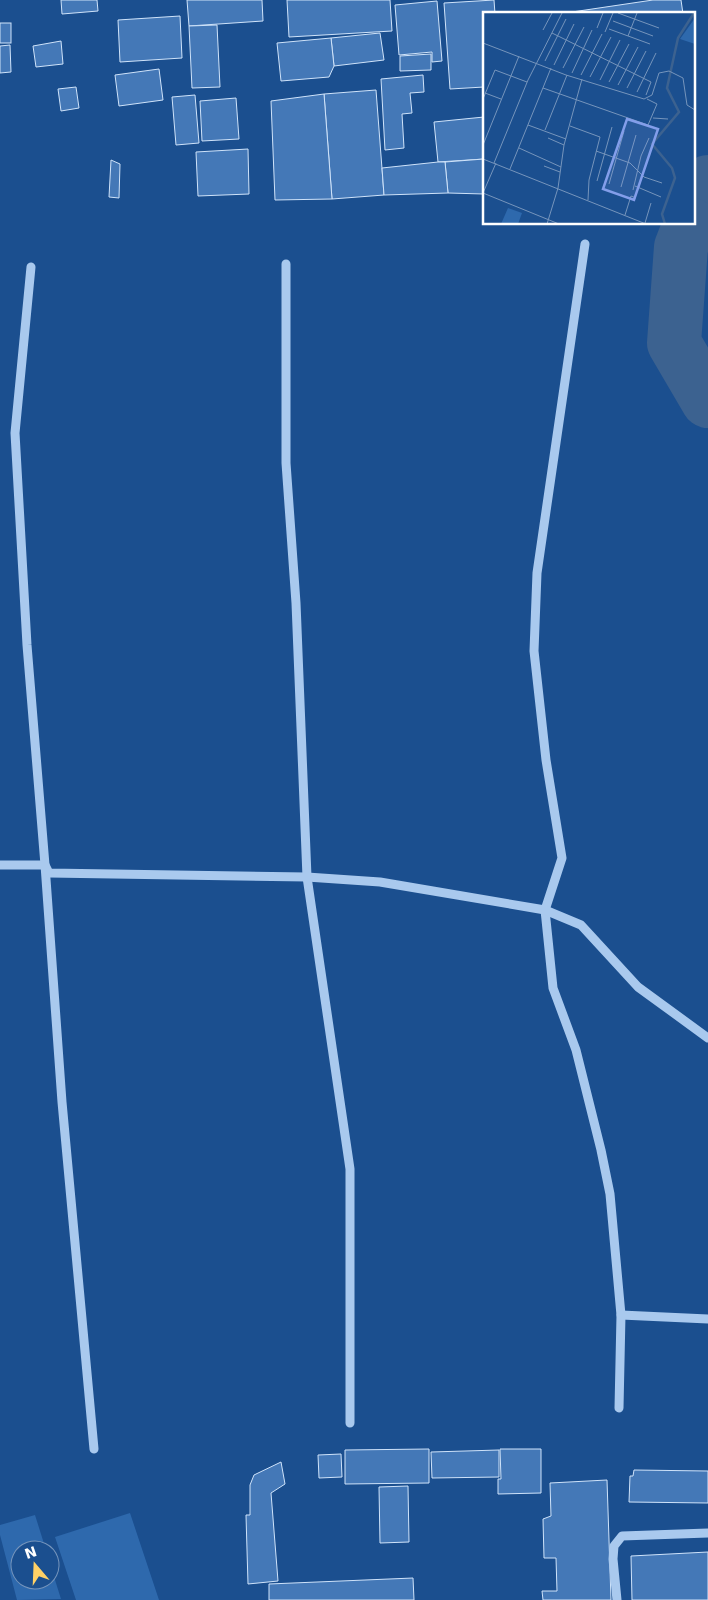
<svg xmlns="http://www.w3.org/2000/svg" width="708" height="1600" font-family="'DejaVu Sans',sans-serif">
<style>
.green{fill:#2e69ad}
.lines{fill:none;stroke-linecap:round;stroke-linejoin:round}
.river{stroke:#3c6290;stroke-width:54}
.building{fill:#4478b7;stroke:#cfe3fa}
.minor{stroke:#a9c9ee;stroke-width:9}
.inset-river{fill:none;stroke:#3c6290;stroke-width:2.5}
.inset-road{fill:none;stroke:#7695bc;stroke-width:1}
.view{fill:#839eea;fill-opacity:0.15;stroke:#839eea;stroke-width:2.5}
.inset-edge{fill:none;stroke:#fff;stroke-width:2.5}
</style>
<rect width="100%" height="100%" fill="#1b4f8f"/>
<g class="green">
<path d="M 130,1513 L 159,1600 L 76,1600 L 55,1537 Z"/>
<path d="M 35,1515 L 46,1550 L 20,1550 L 20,1580 L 50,1580 L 50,1564 L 61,1599 L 17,1600 L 0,1535 L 0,1525 Z"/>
</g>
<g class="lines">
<g class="river">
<path d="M 694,214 L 708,182"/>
<path d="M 690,224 L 681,247 L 674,343 L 708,401"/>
</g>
</g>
<g class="building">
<path d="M 61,0 L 97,0 L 98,11 L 62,14 Z"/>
<path d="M 187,0 L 262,0 L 263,21 L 189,26 Z"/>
<path d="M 287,0 L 390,0 L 392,31 L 289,37 Z"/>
<path d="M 494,0 L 495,14 L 484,14 L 484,87 L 450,89 L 444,3 Z"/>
<path d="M 653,0 L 681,0 L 683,14 L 572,14 L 572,12 Z"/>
<path d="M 437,1 L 442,61 L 432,62 L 432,52 L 399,55 L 395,5 Z"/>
<path d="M 180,16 L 182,58 L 120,62 L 118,20 Z"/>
<rect x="0" y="23" width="11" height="20"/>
<path d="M 217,25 L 220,87 L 192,88 L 189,26 Z"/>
<path d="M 380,33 L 384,60 L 334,66 L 331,38 Z"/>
<path d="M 331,38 L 334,66 L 329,77 L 281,81 L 277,43 Z"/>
<path d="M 61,41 L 63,64 L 36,67 L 33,46 Z"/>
<path d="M 10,45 L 11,72 L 0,73 L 0,46 Z"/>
<path d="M 431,54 L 431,70 L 400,71 L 400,56 Z"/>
<path d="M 159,69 L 163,100 L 119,106 L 115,75 Z"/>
<path d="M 423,75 L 424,92 L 410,93 L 412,113 L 402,114 L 404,148 L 385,150 L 381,79 Z"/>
<path d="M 76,87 L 79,108 L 61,111 L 58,89 Z"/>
<path d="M 376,90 L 384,195 L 332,199 L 324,94 Z"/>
<path d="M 324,94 L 332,199 L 275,200 L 271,101 Z"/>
<path d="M 195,95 L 199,143 L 176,145 L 172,97 Z"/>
<path d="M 236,98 L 239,139 L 202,141 L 200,101 Z"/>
<path d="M 484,117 L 484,159 L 438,162 L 434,122 Z"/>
<path d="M 248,149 L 249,194 L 198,196 L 196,152 Z"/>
<path d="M 484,159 L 484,194 L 448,193 L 445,162 Z"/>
<path d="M 111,160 L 120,164 L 119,198 L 109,197 Z"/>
<path d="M 438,162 L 445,162 L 448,193 L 384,195 L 382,168 Z"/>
<path d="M 429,1449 L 429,1483 L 345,1484 L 345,1450 Z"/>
<path d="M 500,1449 L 541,1449 L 541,1493 L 498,1494 L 498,1479 L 501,1479 Z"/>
<path d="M 499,1450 L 499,1477 L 432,1478 L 431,1452 Z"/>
<path d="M 341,1454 L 342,1477 L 319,1478 L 318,1455 Z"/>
<path d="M 281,1462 L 285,1484 L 271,1493 L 278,1581 L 248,1584 L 246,1515 L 250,1515 L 250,1485 L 254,1475 Z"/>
<path d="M 634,1470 L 708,1471 L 708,1503 L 629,1502 L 630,1476 L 633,1476 Z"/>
<path d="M 607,1480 L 611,1600 L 543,1600 L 542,1591 L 557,1591 L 556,1558 L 544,1558 L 543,1519 L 551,1516 L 550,1483 Z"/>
<path d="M 408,1486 L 409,1542 L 380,1543 L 379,1487 Z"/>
<path d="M 708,1552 L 708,1600 L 632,1600 L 631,1556 Z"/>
<path d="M 413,1578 L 414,1600 L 269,1600 L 269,1584 Z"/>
</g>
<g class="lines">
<g class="minor">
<path d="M 585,244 L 537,573 L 534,651 L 546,760 L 562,858 L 545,910 L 553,988 L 576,1050 L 601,1150 L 610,1194 L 621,1315 L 619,1408"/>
<path d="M 286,264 L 286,463 L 296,603 L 307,877 L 350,1169 L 350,1423"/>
<path d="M 31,267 L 15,433 L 27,645 L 45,865 L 62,1102 L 94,1449"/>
<path d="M 0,865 L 45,865 L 49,873 L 307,877 L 380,882 L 545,910 L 581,925 L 638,987 L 708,1038"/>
<path d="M 621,1315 L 708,1319"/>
<path d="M 617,1600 L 613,1559 L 614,1546 L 622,1536 L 708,1533"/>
</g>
</g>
<g transform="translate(483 12)">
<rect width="212" height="212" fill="#1b4f8f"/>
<path d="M 212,5 L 212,32 L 197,27 L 212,6 ZM 25,196 L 39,201 L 35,212 L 18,212 Z" fill="#2e69ad"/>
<path class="inset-river" d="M 182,212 L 179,202 L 192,166 L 189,156 L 169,132 L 196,100 L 184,76 L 195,26 L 211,1"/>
<path class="inset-road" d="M 135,1 L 176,16M 130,9 L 170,24M 114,16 L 120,1M 126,17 L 167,32M 60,18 L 69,1M 122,20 L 130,1M 69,21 L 168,70 L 163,83M 145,24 L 154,1M 0,31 L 83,63 L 161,87 L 169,83 L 176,61 L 186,59 L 200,66 L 204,93 L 212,98M 62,49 L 83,7M 71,53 L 91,12M 80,56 L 101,15M 89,61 L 109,18M 98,63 L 119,22M 107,65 L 128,25M 117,68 L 137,28M 126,70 L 146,32M 135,73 L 155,35M 60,76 L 165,113 L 174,92 L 164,87M 144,76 L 163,39M 154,80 L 173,41M 2,81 L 18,87M 0,87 L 12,58 L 44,70M 170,106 L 185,107M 45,113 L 83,127M 87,114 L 117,125 L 106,168 L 105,188M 62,118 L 84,63M 65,126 L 81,133M 0,133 L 36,44M 36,136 L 78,155M 113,139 L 147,151 L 161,165 L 179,171M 0,147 L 163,212M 11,151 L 45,68 L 79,1M 61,154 L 77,160M 27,157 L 68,56M 114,169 L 129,115M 126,172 L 141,119M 152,174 L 178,185M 138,175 L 153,123M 150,178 L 158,144 L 166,126M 0,181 L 76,212M 0,181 L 13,151M 142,203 L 148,184 L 153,186M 162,211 L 168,191M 64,212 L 75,176 L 81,133 L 99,67"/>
<path class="view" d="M 144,107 L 175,117 L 151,188 L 120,177 Z"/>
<rect width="212" height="212" class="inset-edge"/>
</g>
<g transform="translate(35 1565) rotate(341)"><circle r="24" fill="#1b4f8f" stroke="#7695bc"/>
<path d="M0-4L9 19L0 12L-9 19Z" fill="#ffd166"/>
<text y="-8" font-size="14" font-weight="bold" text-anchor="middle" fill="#ffffff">N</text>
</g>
</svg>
